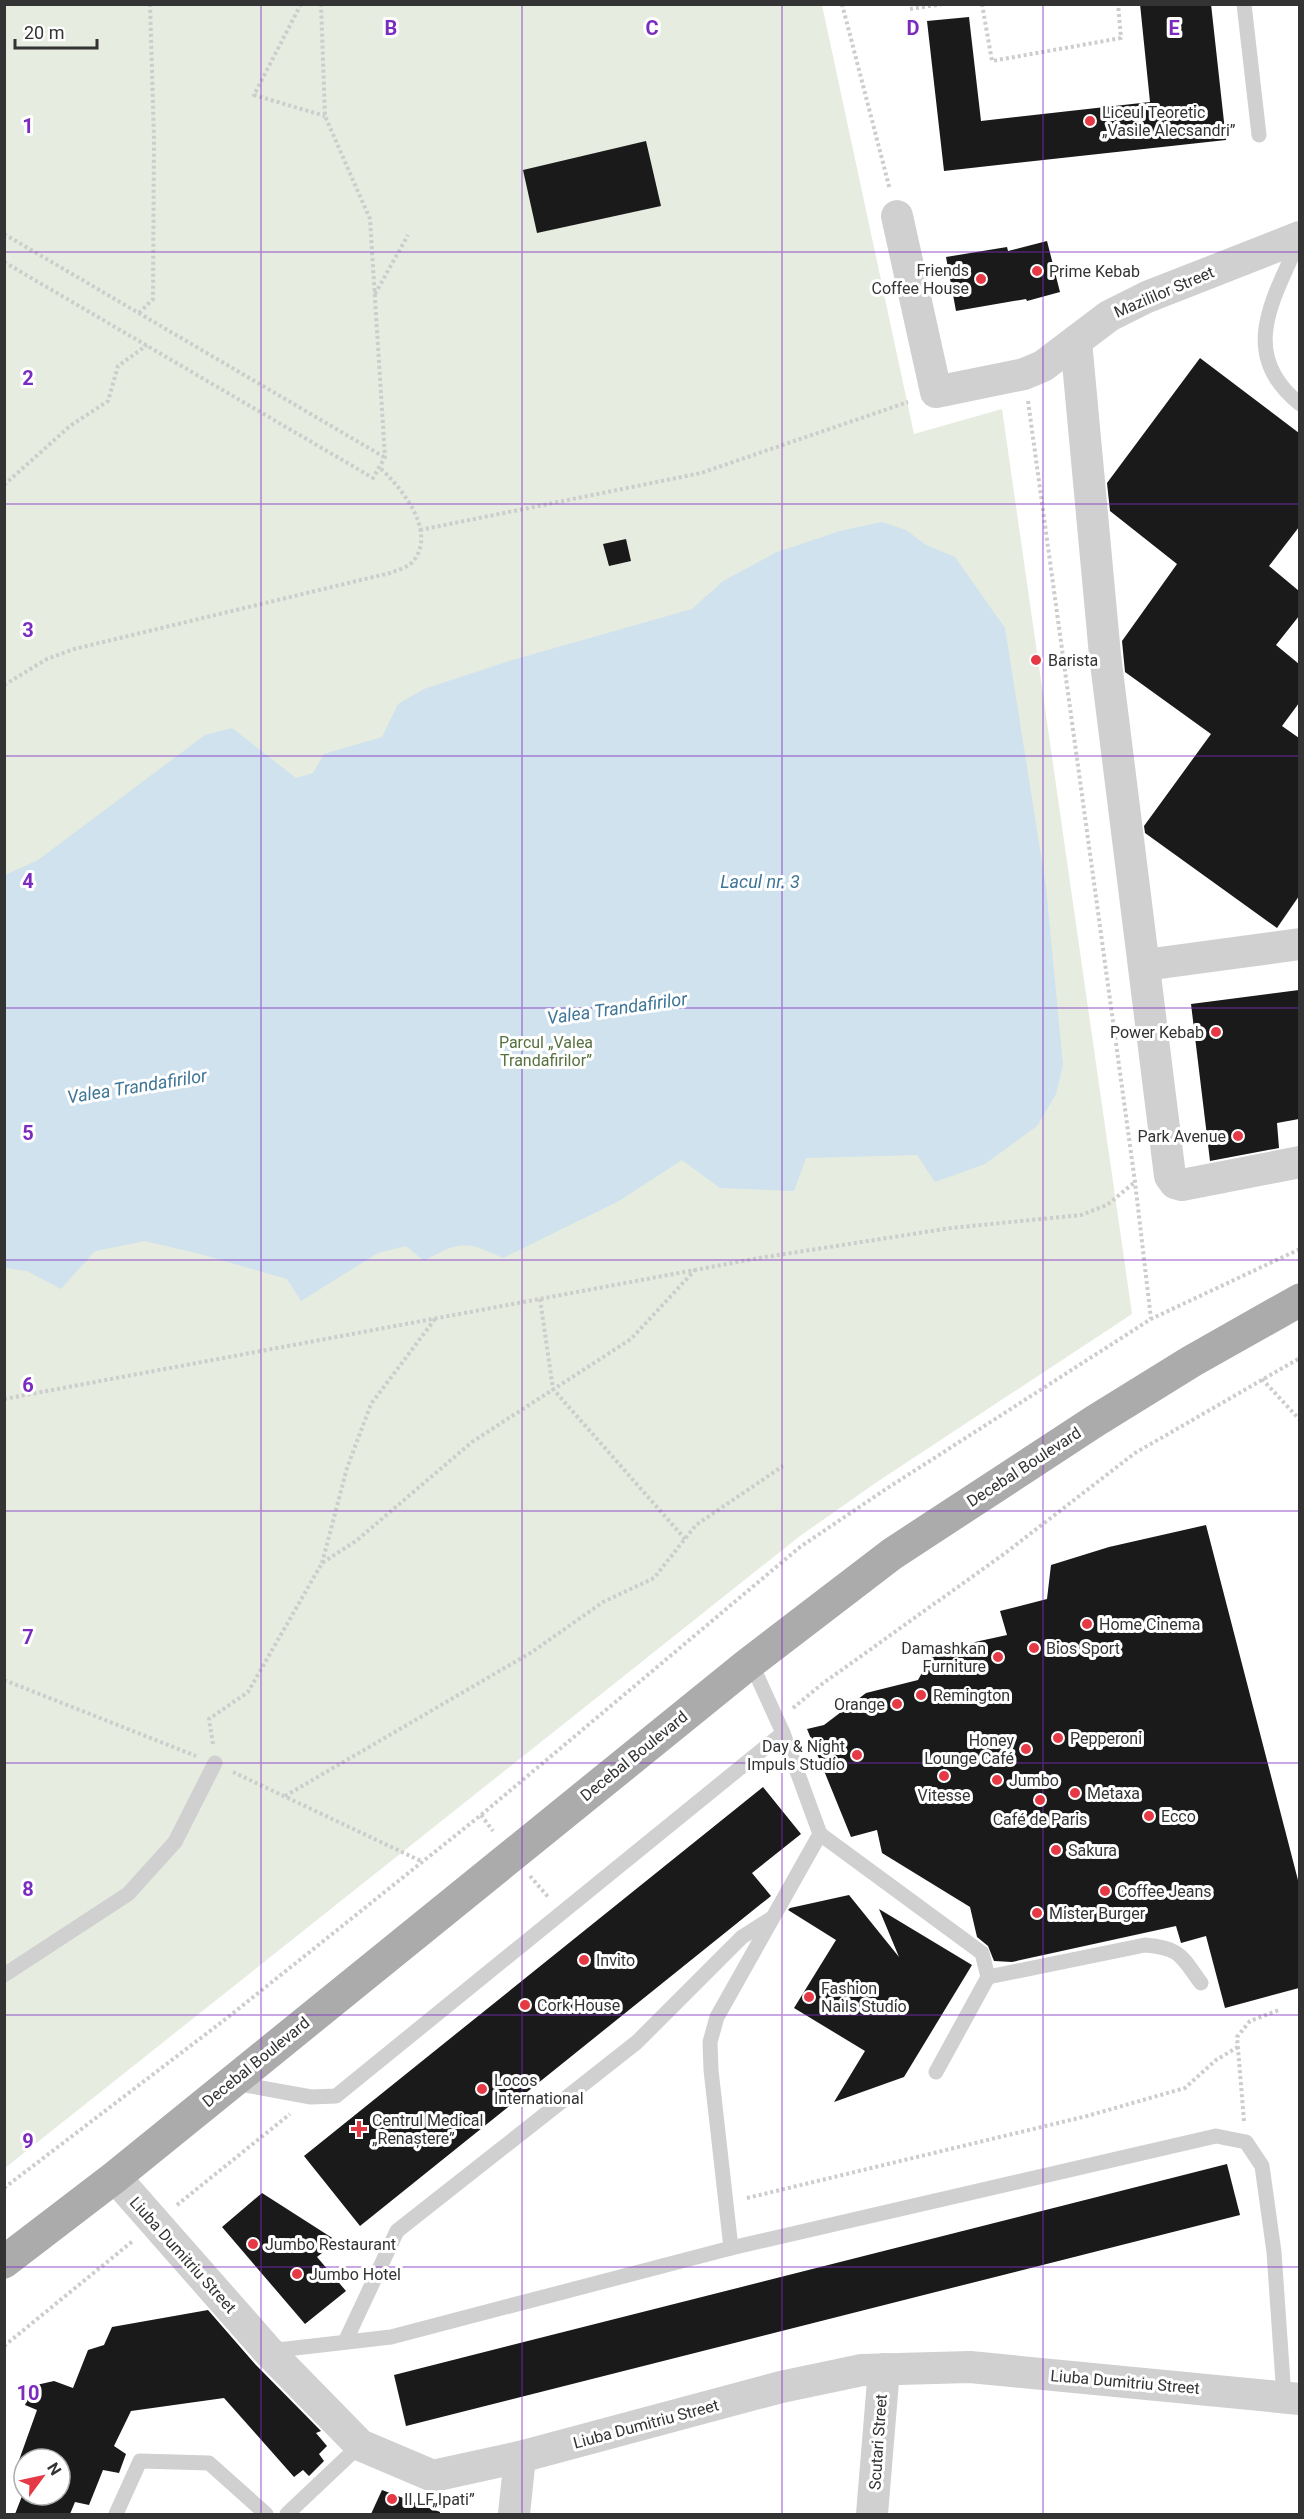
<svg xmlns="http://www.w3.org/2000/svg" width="1304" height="2519" font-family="Roboto,sans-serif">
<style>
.green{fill:#e6ecdf}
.water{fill:#cfe2ee}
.building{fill:#1a1a1a}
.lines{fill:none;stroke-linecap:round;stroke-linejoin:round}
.path{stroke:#cdcdcd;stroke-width:4;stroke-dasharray:3 3;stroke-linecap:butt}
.service{stroke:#d0d0d0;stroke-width:15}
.minor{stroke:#d0d0d0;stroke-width:32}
.primary{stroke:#ababab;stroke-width:33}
.grid{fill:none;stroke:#7b2cbf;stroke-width:1.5;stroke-opacity:0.55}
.poi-dot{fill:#e63946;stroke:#fff;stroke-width:2}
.labels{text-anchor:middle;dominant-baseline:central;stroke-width:6;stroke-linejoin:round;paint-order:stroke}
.poi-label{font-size:16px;fill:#333;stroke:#fff;text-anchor:start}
.street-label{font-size:16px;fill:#333;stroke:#fff}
.park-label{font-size:16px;fill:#56703f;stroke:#fff}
.water-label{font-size:18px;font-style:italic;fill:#3f7597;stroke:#fff}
.grid-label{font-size:20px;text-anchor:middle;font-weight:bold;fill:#7b2cbf;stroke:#fff;stroke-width:6;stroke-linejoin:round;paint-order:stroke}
</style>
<rect width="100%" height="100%" fill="#fff"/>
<path class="green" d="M 5,5 L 822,5 L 914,434 L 1002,409 L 1132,1314 L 877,1482 L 800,1536 L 5,2168 Z"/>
<path class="water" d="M 882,522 L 906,530 L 926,545 L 955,557 L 1005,628 L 1046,887 L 1063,1065 L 1056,1094 L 1037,1126 L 985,1164 L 935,1182 L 917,1155 L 806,1158 L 794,1191 L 720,1188 L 682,1160 L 619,1201 L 503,1258 C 466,1240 459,1241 424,1261 L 406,1246 L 378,1253 L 301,1301 L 287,1279 L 200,1254 L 145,1241 L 95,1251 L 61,1289 L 27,1271 L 5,1268 L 5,875 L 38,860 L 205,735 L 232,728 L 296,778 L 313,773 L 324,754 L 382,737 L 398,704 L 424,689 L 509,661 L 692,609 L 723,581 L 777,552 L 840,531 Z"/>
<g class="building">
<path d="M 1140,4 L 1211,4 L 1226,140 L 944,171 L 927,21 L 969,17 L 981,121 L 1150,102 Z"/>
<path d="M 646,141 L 661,206 L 537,233 L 523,170 Z"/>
<path d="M 1047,241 L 1060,292 L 1027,301 L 1026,299 L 956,311 L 946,257 L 1007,247 L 1008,251 Z"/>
<path d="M 1200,358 L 1299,433 L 1299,527 L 1269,566 L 1299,591 L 1299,616 L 1276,645 L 1299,664 L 1299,703 L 1282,726 L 1299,738 L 1299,896 L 1277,928 L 1145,833 L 1144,826 L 1211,734 L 1125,672 L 1122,641 L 1177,564 L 1110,511 L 1107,483 Z"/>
<path d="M 626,539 L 631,561 L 609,566 L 603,544 Z"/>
<path d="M 1299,990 L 1299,1119 L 1277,1123 L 1279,1148 L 1210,1161 L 1191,1004 Z"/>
<path d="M 1206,1525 L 1299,1884 L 1299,1988 L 1225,2008 L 1206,1936 L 1181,1943 L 1176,1926 L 1012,1962 L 994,1961 L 988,1946 L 977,1937 L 970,1907 L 882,1853 L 877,1830 L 851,1837 L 807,1729 L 824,1725 L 866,1693 L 918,1680 L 934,1651 L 1007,1635 L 1000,1611 L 1047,1599 L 1051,1565 L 1109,1547 Z"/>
<path d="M 763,1787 L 801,1834 L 752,1873 L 771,1896 L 360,2226 L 304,2156 Z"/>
<path d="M 849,1895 L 899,1957 L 879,1909 L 972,1965 L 904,2077 L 834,2102 L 865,2051 L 794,2008 L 836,1940 L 788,1910 L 790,1908 Z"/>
<path d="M 1227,2164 L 1240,2215 L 406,2426 L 394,2375 Z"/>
<path d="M 262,2193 L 337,2241 L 317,2257 L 346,2291 L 305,2324 L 222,2227 Z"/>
<path d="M 208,2310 L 255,2364 L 321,2431 L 316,2433 L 327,2446 L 319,2454 L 324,2461 L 309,2476 L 303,2470 L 294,2477 L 224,2398 L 131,2411 L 114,2446 L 126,2454 L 119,2473 L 103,2470 L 89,2505 L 75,2502 L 70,2514 L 15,2514 L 24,2491 L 24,2495 L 60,2495 L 60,2459 L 24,2459 L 24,2465 L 18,2463 L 37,2410 L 25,2405 L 28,2398 L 23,2388 L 54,2381 L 73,2388 L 88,2350 L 104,2345 L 112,2327 Z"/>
<path d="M 382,2490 L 440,2512 L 440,2514 L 371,2514 Z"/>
</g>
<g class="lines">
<g class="path">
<path d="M 301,4 L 254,95 L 325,116"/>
<path d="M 842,4 L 890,190"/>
<path d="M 982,4 L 992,61 L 1121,38 L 1118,4"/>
<path d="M 910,9 L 943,4"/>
<path d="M 4,234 L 384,457"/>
<path d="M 4,262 L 373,478 L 385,457 L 370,219 L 325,116 L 321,4"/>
<path d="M 375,294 L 408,235"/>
<path d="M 139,313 L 153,299 L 154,138 L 150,4"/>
<path d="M 1028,401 L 1135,1182 L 1151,1319"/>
<path d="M 4,485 L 70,426 L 108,401 L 118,366 L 147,345"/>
<path d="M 420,530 L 701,473 L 908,402"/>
<path d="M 4,685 L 47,659 L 74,649 L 390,573 C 398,570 409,567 414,560 C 437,530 400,486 379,467"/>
<path d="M 540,1299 L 553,1389 L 685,1539"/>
<path d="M 1262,1379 L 1300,1420"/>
<path d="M 4,1399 L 759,1258 L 951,1228 L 1081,1215 L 1107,1205 L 1135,1182"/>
<path d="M 322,1563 L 347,1468 L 371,1404 L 435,1319"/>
<path d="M 4,1680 L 196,1756"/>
<path d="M 793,1708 L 822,1684 L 1004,1554 L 1135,1453 L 1300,1358"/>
<path d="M 213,1744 L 209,1719 L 248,1692 L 322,1563 L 356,1541 L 472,1442 L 631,1339 L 695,1270"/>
<path d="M 233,1772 L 421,1861"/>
<path d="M 285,1796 L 532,1652 L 603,1602 L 654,1578 L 696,1525 L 783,1466"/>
<path d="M 481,1815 L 493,1831"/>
<path d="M 530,1876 L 549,1898"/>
<path d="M 1244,2121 L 1237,2037 L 1250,2021 L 1279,2010"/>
<path d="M 4,2188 L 227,2018 L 481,1815 L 800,1547 L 886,1489 L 1151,1319 L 1300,1249"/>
<path d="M 747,2198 L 1087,2116 L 1185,2088 L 1216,2060 L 1238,2047"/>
<path d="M 177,2205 L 290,2114"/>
<path d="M 4,2346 L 134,2240"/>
</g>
<g class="service">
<path d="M 1244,4 L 1259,135"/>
<path d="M 1300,238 C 1275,297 1236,353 1300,404"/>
<path d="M 820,1834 L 982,1953 L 988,1977 L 936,2072"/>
<path d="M 4,1975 L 128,1894 L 175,1842 L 215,1763"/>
<path d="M 988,1977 L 1145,1945 C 1181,1948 1181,1956 1201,1983"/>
<path d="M 234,2083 L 311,2097 L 336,2096 L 783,1733"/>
<path d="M 731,2248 L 711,2070 L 710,2042 L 717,2017 L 820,1834 L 783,1733 L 758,1678 L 747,1665"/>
<path d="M 345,2342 L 397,2231 L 637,2042 L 742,1937 L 772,1918"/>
<path d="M 269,2351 L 391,2337 L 731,2248 L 1216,2136 L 1246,2142 L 1262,2166 L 1274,2252 L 1284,2397"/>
<path d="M 116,2514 L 140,2461 L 209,2463 L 266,2514"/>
<path d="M 287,2514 L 360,2445"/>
</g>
<g class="minor">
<path d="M 897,216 L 936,392 L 1024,374 L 1043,366 L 1109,316 L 1147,297 L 1300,237"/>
<path d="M 1076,341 L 1105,655 L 1170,1176 L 1175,1183 L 1182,1185 L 1300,1162"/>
<path d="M 1145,965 L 1300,944"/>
<path d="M 115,2177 L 268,2351 L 360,2445 L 433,2476 L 520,2457 L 781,2387 L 862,2370 L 970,2367 L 1300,2399"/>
<path d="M 514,2514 L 520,2457"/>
<path d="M 872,2514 L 884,2369"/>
</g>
<path class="primary" d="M 4,2262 L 115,2177 L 747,1665 L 892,1554 L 1095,1421 L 1192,1361 L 1300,1300"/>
</g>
<path class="grid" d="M 261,4 L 261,2514M 522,4 L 522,2514M 782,4 L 782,2514M 1043,4 L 1043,2514M 4,252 L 1300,252M 4,504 L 1300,504M 4,756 L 1300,756M 4,1008 L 1300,1008M 4,1260 L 1300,1260M 4,1511 L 1300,1511M 4,1763 L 1300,1763M 4,2015 L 1300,2015M 4,2267 L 1300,2267"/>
<g class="poi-dot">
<circle cx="1090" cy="121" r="6"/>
<circle cx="1037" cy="271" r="6"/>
<circle cx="981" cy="279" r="6"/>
<circle cx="1036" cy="660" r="6"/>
<circle cx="1216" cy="1032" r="6"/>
<circle cx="1238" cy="1136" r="6"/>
<circle cx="1087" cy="1624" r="6"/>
<circle cx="1034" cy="1648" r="6"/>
<circle cx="998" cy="1657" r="6"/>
<circle cx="921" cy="1695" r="6"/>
<circle cx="897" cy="1704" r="6"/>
<circle cx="1058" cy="1738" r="6"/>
<circle cx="1026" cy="1749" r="6"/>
<circle cx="857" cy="1755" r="6"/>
<circle cx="944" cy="1776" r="6"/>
<circle cx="997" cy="1780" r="6"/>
<circle cx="1075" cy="1793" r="6"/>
<circle cx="1040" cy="1800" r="6"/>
<circle cx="1149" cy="1816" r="6"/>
<circle cx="1056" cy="1850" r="6"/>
<circle cx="1105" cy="1891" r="6"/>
<circle cx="1037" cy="1913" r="6"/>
<circle cx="584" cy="1960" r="6"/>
<circle cx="809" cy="1997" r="6"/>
<circle cx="525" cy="2005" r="6"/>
<circle cx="482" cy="2089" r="6"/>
<path d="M356 2120h6v6h6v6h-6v6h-6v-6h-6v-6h6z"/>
<circle cx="253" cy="2244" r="6"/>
<circle cx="297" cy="2274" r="6"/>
<circle cx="392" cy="2499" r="6"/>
</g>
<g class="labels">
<g class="poi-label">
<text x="1102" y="112">Liceul Teoretic<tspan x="1102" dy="18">„Vasile Alecsandri”</tspan></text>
<text x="969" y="270" text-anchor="end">Friends<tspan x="969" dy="18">Coffee House</tspan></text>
<text x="1049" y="271">Prime Kebab</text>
<text x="1048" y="660">Barista</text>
<text x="1204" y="1032" text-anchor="end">Power Kebab</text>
<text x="1226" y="1136" text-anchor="end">Park Avenue</text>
<text x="1099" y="1624">Home Cinema</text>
<text x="986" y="1648" text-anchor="end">Damashkan<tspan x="986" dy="18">Furniture</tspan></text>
<text x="1046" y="1648">Bios Sport</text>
<text x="933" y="1695">Remington</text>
<text x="885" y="1704" text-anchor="end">Orange</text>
<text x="1070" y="1738">Pepperoni</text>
<text x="1014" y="1740" text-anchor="end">Honey<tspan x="1014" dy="18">Lounge Café</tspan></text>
<text x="845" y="1746" text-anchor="end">Day &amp; Night<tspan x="845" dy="18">Impuls Studio</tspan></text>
<text x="1009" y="1780">Jumbo</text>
<text x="1087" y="1793">Metaxa</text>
<text x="944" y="1795" text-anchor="middle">Vitesse</text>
<text x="1161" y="1816">Ecco</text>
<text x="1040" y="1819" text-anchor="middle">Café de Paris</text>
<text x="1068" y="1850">Sakura</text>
<text x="1117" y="1891">Coffee Jeans</text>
<text x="1049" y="1913">Mister Burger</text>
<text x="596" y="1960">Invito</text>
<text x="821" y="1988">Fashion<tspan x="821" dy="18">Nails Studio</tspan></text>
<text x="537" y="2005">Cork House</text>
<text x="494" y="2080">Locos<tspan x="494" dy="18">International</tspan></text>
<text x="372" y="2120">Centrul Medical<tspan x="372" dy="18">„Renaștere”</tspan></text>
<text x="265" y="2244">Jumbo Restaurant</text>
<text x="309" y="2274">Jumbo Hotel</text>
<text x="404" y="2499">II LF„Ipati”</text>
</g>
<g class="street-label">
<text transform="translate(1164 292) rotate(-23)">Mazililor Street</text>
<text transform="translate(1024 1467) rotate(-33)">Decebal Boulevard</text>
<text transform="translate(634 1756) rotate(-39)">Decebal Boulevard</text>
<text transform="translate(256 2062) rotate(-39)">Decebal Boulevard</text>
<text transform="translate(183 2255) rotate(48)">Liuba Dumitriu Street</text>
<text transform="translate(1125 2382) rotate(5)">Liuba Dumitriu Street</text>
<text transform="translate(646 2424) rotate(-15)">Liuba Dumitriu Street</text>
<text transform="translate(878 2442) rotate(-86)">Scutari Street</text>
</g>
<g class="park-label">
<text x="546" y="1042">Parcul „Valea<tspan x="546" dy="18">Trandafirilor”</tspan></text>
</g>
<g class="water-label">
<text x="760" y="881">Lacul nr. 3</text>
<text transform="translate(617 1008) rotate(-8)">Valea Trandafirilor</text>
<text transform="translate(137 1086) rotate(-9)">Valea Trandafirilor</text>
</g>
</g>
<g class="grid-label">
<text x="391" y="35">B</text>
<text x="652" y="35">C</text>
<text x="913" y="35">D</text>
<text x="1174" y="35">E</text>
<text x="28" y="133">1</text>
<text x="28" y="385">2</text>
<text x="28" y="637">3</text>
<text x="28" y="888">4</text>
<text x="28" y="1140">5</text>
<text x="28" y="1392">6</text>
<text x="28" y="1644">7</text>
<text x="28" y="1896">8</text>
<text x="28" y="2148">9</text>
<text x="28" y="2400">10</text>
</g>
<rect width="1304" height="2519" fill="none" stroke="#333333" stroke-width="12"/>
<g transform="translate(42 2477) rotate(57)"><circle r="28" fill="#ffffff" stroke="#adadad" stroke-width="1.5"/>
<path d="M0-4.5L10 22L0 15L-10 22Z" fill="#e63946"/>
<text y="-9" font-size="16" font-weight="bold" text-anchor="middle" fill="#333333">N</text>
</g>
<path d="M15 39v9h82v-9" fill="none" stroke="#333333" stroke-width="3"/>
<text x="24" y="39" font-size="18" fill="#333333" stroke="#ffffff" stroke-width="4.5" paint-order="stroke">20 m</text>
</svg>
